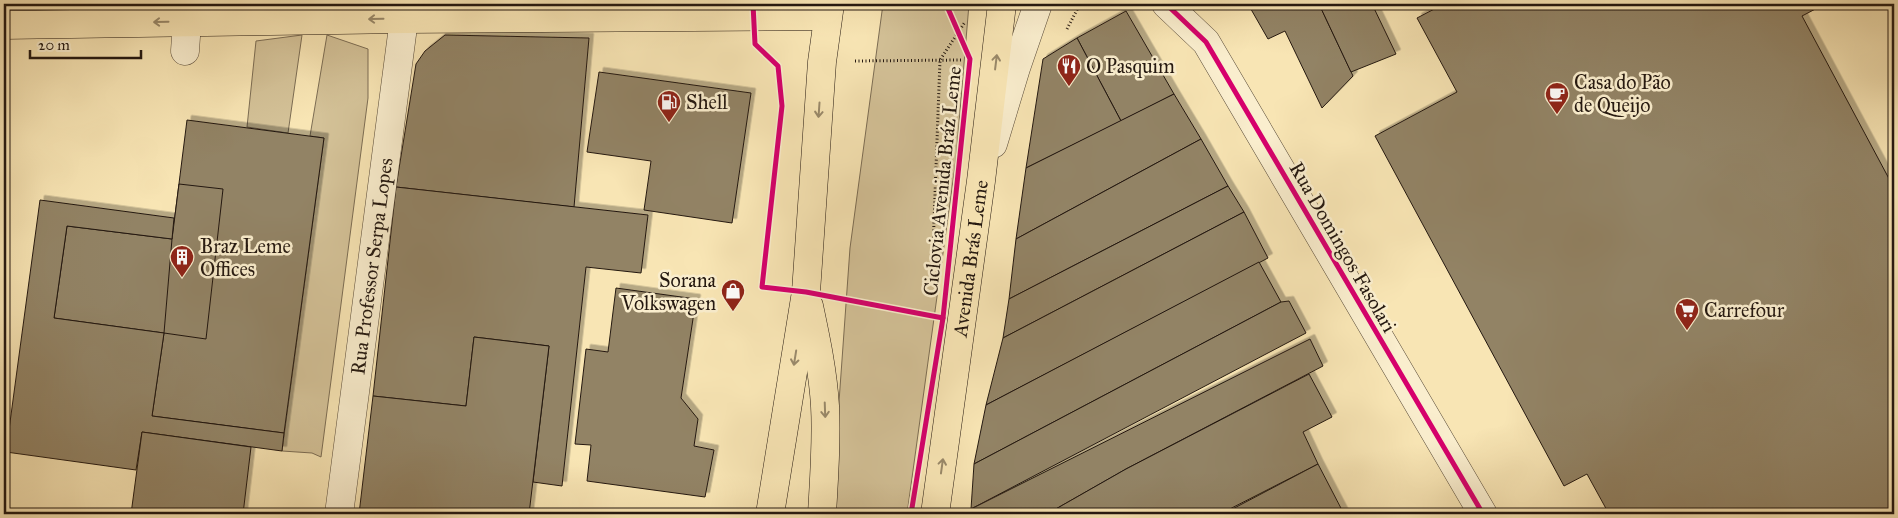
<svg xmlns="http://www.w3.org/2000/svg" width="1898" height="518" font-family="'IM FELL Great Primer',serif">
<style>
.green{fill:#d4c298;stroke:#7c6d54}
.building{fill:#928365;stroke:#241810;filter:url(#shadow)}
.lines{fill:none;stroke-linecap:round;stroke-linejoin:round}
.minor-casing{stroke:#594b39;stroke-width:29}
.major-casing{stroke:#241810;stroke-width:29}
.path{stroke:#241810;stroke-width:3;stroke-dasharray:1 2.5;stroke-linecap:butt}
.minor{stroke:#faeece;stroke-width:28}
.major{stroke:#f8e5b4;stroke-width:28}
.cycleway-casing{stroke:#faeece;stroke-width:8}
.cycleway{stroke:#d6006c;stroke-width:5}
.oneway{stroke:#99896a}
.labels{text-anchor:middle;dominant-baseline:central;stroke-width:5;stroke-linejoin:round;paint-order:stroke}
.poi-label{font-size:20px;fill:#241810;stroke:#faeece;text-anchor:start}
.street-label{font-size:20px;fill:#241810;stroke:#faeece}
</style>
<defs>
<filter id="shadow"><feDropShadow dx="4.5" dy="-4.5" stdDeviation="0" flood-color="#0004"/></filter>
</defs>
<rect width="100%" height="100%" fill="#f8e5b4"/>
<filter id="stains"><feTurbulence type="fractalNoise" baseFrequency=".004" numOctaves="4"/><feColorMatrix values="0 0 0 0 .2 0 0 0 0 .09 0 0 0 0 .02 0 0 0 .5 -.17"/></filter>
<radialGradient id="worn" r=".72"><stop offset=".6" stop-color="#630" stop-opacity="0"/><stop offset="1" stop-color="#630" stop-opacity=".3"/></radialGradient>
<g class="green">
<path d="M 883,4 L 969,4 L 956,159 L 907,514 L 831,514 L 850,248 Z"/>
<path d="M 302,35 L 288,133 L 247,127 L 256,41 Z"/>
<path d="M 327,35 L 368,49 L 368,98 L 321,457 L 312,453 L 282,451 L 324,138 L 310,136 Z"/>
</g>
<g class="building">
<path d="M 1248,4 L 1319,4 L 1353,76 L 1322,108 L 1285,31 L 1268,39 Z"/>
<path d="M 1319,4 L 1372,4 L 1396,54 L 1351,72 Z"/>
<path d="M 1444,4 L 1825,4 L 1802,16 L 1894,188 L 1894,514 L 1609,514 L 1587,474 L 1564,486 L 1375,136 L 1457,92 L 1417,18 Z"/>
<path d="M 1126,11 L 1174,94 L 1121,121 L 1077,38 Z"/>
<path d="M 445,35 L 589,38 L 574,207 L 396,187 L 416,64 L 425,51 Z"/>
<path d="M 1077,38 L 1121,121 L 1026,168 L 1043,59 Z"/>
<path d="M 599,72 L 751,93 L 732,223 L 644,210 L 651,161 L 587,152 Z"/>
<path d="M 1174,94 L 1201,139 L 1016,239 L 1026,168 Z"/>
<path d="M 187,120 L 324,138 L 284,433 L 152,416 L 164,333 L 54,318 L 67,226 L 172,239 Z"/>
<path d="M 1201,139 L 1228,186 L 1009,299 L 1016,239 Z"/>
<path d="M 179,184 L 223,189 L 206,339 L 164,333 L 172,239 Z"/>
<path d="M 1228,186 L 1244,212 L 1003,338 L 1009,299 Z"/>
<path d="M 396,187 L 648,215 L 641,273 L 586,267 L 562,486 L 533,482 L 549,346 L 474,337 L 466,406 L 373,396 Z"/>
<path d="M 40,200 L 174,218 L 172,239 L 67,226 L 54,318 L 164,333 L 152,416 L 284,433 L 282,451 L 142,432 L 136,470 L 6,452 Z"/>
<path d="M 1244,212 L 1268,258 L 986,405 L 1003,338 Z"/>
<path d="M 1259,262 L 1281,302 L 974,464 L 986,405 Z"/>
<path d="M 616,288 L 696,299 L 681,398 L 698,419 L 694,446 L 714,450 L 705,497 L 587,481 L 591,445 L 575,444 L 586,349 L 608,352 Z"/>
<path d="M 1289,301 L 1306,333 L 971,509 L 974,464 L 1281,302 Z"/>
<path d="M 474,337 L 549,346 L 529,514 L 359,514 L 373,396 L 466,406 Z"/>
<path d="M 1310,339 L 1323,366 L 1126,469 L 1047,514 L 979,514 L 971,509 Z"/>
<path d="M 1309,374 L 1332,417 L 1303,432 L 1318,464 L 1220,514 L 1047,514 L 1126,469 Z"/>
<path d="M 142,432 L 251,447 L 243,514 L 131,514 Z"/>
<path d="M 1318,464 L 1344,514 L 1223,514 Z"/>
</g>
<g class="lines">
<g class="minor-casing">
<g id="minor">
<path d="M 1166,4 L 1206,42 L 1483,514"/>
<path d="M 185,51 L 187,22"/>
<path d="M 993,144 L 1016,68 L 1038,4"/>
<path id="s1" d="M 339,514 L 404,19"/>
</g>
</g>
<g class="major-casing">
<g id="major">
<path d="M 4,25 L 404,19 L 827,16"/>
<path d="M 809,306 C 816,339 823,372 825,406 C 827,442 824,478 822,514"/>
<path d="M 770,514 L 806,292 L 822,62 L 830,4"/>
<path id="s2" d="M 935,514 L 981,181 L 1002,4"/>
</g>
</g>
<g class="path">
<path d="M 1067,29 L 1080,4"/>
<path d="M 855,61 L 962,60"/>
<path d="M 932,276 L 940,60 L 965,22"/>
</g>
<use href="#minor" class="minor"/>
<use href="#major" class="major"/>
<g class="cycleway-casing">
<g id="cycleway">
<path d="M 753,4 L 755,44 L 778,66 L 782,106 L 762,287 L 806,292 L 943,318"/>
<path d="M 1166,4 L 1206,42 L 1483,514"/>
<path d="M 911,514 L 943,318 L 970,59 L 946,4"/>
</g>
</g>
<use href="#cycleway" class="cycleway"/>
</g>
<defs><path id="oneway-shaft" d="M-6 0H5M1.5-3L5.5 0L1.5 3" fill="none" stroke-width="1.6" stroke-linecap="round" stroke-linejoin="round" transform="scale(1.25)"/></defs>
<g class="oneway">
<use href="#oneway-shaft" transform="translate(376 19) rotate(179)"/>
<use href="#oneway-shaft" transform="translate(161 22) rotate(179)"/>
<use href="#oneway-shaft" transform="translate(996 62) rotate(-83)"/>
<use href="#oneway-shaft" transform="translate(819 110) rotate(94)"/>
<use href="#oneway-shaft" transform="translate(795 358) rotate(99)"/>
<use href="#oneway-shaft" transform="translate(825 410) rotate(88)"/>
<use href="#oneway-shaft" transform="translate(942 466) rotate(-82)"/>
</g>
<defs>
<g id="restaurant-pin" transform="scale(1.25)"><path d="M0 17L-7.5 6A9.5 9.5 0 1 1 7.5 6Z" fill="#8f2418" stroke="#faeece"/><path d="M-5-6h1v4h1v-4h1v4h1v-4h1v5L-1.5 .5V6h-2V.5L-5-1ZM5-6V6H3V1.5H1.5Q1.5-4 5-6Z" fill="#fff"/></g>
<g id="cafe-pin" transform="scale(1.25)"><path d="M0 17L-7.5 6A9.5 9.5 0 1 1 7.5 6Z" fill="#8f2418" stroke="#faeece"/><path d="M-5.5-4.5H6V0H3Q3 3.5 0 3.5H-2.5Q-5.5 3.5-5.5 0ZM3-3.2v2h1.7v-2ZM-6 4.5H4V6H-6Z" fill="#fff"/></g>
<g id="fuel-pin" transform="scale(1.25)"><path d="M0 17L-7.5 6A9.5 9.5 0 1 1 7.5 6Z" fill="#8f2418" stroke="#faeece"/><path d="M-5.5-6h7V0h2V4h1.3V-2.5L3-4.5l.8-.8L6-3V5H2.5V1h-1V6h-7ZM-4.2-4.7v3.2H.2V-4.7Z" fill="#fff"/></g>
<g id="building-pin" transform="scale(1.25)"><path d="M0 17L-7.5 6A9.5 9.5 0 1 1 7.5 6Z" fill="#8f2418" stroke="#faeece"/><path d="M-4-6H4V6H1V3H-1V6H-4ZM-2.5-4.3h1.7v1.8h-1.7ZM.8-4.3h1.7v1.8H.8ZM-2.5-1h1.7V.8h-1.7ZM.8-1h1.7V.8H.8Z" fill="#fff"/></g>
<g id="shop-pin" transform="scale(1.25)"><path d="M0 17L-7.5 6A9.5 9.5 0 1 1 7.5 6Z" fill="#8f2418" stroke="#faeece"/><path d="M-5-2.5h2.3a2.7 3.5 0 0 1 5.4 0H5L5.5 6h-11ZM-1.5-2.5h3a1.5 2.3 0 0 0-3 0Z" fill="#fff"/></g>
<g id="supermarket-pin" transform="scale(1.25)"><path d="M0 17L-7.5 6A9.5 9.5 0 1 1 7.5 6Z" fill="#8f2418" stroke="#faeece"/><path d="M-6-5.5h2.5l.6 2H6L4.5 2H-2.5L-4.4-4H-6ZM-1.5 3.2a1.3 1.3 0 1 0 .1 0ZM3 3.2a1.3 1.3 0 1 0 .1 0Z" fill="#fff"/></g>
</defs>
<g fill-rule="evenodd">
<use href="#restaurant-pin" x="1069" y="66"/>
<use href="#cafe-pin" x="1557" y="94"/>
<use href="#fuel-pin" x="669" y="102"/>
<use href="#building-pin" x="182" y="257"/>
<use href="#shop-pin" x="733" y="291"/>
<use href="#supermarket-pin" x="1687" y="310"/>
</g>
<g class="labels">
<g class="poi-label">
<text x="1086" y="66">O Pasquim</text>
<text x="1574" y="82">Casa do Pão<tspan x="1574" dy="23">de Queijo</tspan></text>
<text x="686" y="102">Shell</text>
<text x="200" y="246">Braz Leme<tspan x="200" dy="23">Offices</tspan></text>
<text x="716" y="280" text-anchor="end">Sorana<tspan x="716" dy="23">Volkswagen</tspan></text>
<text x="1704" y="310">Carrefour</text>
</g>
<g class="street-label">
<text transform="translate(942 181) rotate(-84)">Ciclovia Avenida Bráz Leme</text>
<text transform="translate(1343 247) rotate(60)">Rua Domingos Fasolari</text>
<text stroke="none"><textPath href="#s2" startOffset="258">Avenida Brás Leme</textPath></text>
<text stroke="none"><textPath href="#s1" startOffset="250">Rua Professor Serpa Lopes</textPath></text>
</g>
</g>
<rect width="1898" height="518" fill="none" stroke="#f8e5b4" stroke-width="20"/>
<rect x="5" y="5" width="1888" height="508" fill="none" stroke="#241810" stroke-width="2.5"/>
<rect x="10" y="10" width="1878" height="498" fill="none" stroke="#241810"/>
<path d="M30 50v8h111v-8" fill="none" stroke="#241810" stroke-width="2.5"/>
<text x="38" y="50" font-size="15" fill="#241810" stroke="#faeece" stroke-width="4" paint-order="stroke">20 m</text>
<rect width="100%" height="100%" filter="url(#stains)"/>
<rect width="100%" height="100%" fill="url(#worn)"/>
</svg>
